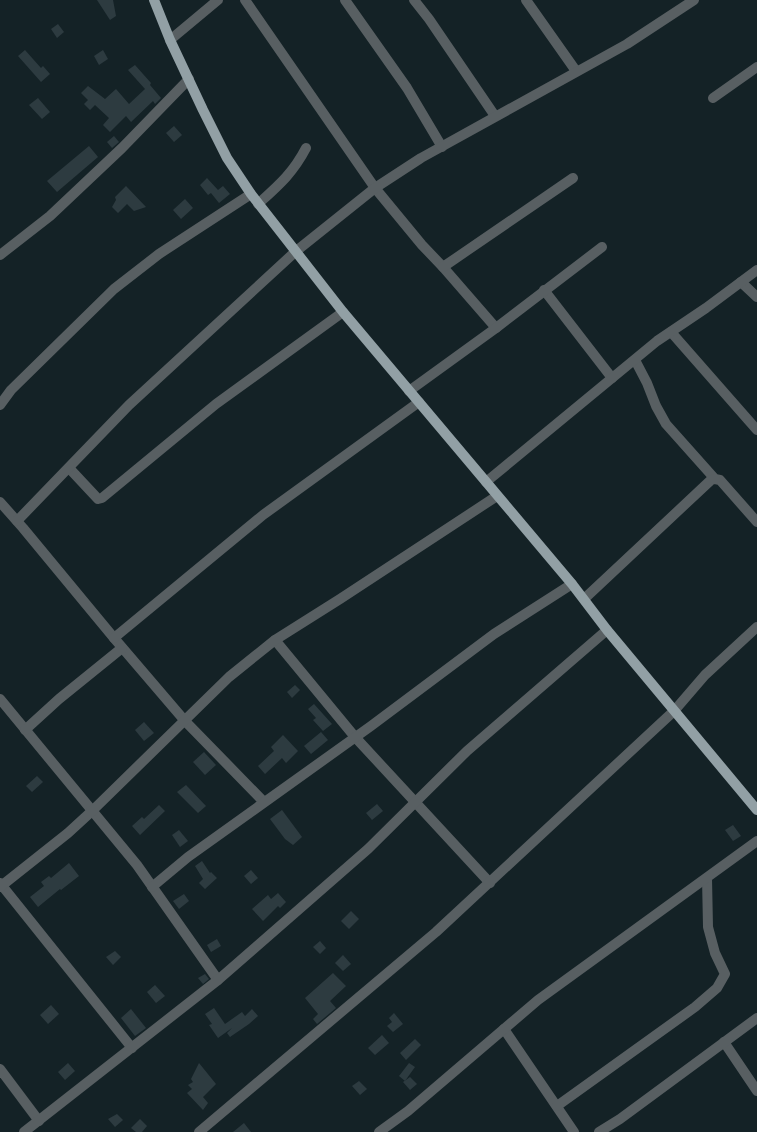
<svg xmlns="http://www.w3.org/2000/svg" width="757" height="1132" font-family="Quicksand,sans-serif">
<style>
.building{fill:#2d3b40}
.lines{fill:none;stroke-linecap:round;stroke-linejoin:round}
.minor{stroke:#585f62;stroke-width:10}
.major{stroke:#92a0a5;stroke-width:10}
</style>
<rect width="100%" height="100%" fill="#142226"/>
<g class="building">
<path d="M 97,0 L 113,0 L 116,16 L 110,20 Z"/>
<path d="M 58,24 L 64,32 L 57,38 L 51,29 Z"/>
<path d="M 25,50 L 41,68 L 43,66 L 50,74 L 41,82 L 18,56 Z"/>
<path d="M 103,50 L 108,59 L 99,65 L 94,56 Z"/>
<path d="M 135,65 L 151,83 L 150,85 L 161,98 L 155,104 L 153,101 L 131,122 L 126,116 L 110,132 L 103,125 L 109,118 L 95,105 L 90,110 L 84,104 L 88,100 L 81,93 L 88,86 L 105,99 L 116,89 L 129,104 L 145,89 L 128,70 Z"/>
<path d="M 38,98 L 50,112 L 42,119 L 29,105 Z"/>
<path d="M 174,126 L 182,135 L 174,142 L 166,133 Z"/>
<path d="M 114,136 L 119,142 L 112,148 L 107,142 Z"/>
<path d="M 89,146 L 98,157 L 57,192 L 47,181 Z"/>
<path d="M 207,178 L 218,190 L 223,186 L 230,194 L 219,203 L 211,193 L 208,195 L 200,185 Z"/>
<path d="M 126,186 L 146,207 L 134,211 L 127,204 L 118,213 L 112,207 L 116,200 L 115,197 Z"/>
<path d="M 185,199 L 193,208 L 181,219 L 173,210 Z"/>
<path d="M 295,685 L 300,690 L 292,698 L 287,692 Z"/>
<path d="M 314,704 L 332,724 L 323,731 L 313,720 L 316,718 L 308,709 Z"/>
<path d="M 144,722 L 154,733 L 144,741 L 135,730 Z"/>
<path d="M 321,732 L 328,740 L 311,754 L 304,746 Z"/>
<path d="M 283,735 L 298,751 L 286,763 L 282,758 L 265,774 L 258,766 L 274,751 L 271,747 Z"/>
<path d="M 204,752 L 216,765 L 205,775 L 193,762 Z"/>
<path d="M 37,776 L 43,782 L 32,792 L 26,786 Z"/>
<path d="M 186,785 L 206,806 L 198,813 L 177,792 Z"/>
<path d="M 377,804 L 383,811 L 372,820 L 366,813 Z"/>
<path d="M 159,805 L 165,811 L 140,835 L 132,826 L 142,817 L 144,819 Z"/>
<path d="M 282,810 L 302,837 L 293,845 L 285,839 L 270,819 Z"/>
<path d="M 733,825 L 741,836 L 733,841 L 725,830 Z"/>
<path d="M 179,830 L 188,841 L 180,847 L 172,835 Z"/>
<path d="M 202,861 L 210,873 L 211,872 L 217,878 L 205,889 L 199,883 L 203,879 L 195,866 Z"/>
<path d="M 69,863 L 79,876 L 61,890 L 60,889 L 38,907 L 30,897 L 44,886 L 41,882 L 49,876 L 51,878 Z"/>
<path d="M 251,870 L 258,878 L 251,884 L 244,876 Z"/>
<path d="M 278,893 L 286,902 L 280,908 L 278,906 L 263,921 L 252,909 L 268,895 L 271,899 Z"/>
<path d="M 184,894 L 189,901 L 179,909 L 173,901 Z"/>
<path d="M 351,911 L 359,919 L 349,929 L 341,921 Z"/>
<path d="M 217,939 L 221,946 L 211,952 L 207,945 Z"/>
<path d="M 320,941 L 326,948 L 320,954 L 313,947 Z"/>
<path d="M 115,951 L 121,957 L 113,965 L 106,957 Z"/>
<path d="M 343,955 L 351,964 L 343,971 L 335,963 Z"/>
<path d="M 333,973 L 346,986 L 330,1001 L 336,1008 L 317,1024 L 313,1019 L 318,1014 L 305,998 Z"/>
<path d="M 205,974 L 209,979 L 203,984 L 198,978 Z"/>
<path d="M 155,985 L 165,996 L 156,1003 L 147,992 Z"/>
<path d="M 51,1005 L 59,1014 L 48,1024 L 40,1015 Z"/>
<path d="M 214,1008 L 225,1024 L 242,1012 L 245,1016 L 252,1009 L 258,1016 L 249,1024 L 230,1037 L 227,1033 L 232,1028 L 218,1038 L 209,1025 L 212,1024 L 205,1014 Z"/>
<path d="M 131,1009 L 146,1028 L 135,1036 L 121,1018 Z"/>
<path d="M 394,1013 L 403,1024 L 393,1032 L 387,1026 L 392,1022 L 389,1018 Z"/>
<path d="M 382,1035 L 389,1043 L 375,1055 L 368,1048 Z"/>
<path d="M 415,1039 L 421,1045 L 406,1060 L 400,1053 Z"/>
<path d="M 68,1063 L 75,1071 L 65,1080 L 58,1072 Z"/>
<path d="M 199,1063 L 216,1084 L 203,1097 L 208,1103 L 203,1110 L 187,1093 L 192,1089 L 188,1085 L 193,1082 L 191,1079 Z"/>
<path d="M 409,1063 L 415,1067 L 405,1081 L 399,1076 Z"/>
<path d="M 410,1077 L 417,1084 L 410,1090 L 403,1082 Z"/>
<path d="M 359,1081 L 367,1089 L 360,1095 L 352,1086 Z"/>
<path d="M 117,1114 L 123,1120 L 115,1127 L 108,1119 Z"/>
<path d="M 140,1119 L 147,1126 L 142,1132 L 136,1132 L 131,1128 Z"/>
<path d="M 244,1123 L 251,1132 L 233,1132 Z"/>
</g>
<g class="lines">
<g class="minor">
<path d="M 245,0 L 375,188 L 422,245 L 443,267 L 496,328"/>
<path d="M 345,0 L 407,88 L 442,147"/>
<path d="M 414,0 L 429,19 L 495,116"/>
<path d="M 526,0 L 576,71"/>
<path d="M 170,40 L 218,0"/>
<path d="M 713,98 L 757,67"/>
<path d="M 258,204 C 279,185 293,173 306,148"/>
<path d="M 0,255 L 50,216 L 122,148 L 189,79"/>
<path d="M 443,267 L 573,178"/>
<path d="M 741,282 L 757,297"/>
<path d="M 544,290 L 612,378"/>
<path d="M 671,332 L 757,430"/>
<path d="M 635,360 L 647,383 L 656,406 L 666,424 L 715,479 L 720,480 L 757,522"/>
<path d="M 409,391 L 496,328 L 602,247"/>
<path d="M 0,405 L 11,390 L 114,289 L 159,254 L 251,194"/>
<path d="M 69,468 L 98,499 L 102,498 L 216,404 L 343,312"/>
<path d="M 486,482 L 657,341 L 706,308 L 757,270"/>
<path d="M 0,502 L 23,528 L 114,638 L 185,721 L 264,802"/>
<path d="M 17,521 L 129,405 L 295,252 L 375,188 L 421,158 L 627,44 L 694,0"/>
<path d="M 584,599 L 711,480 L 715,479"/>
<path d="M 114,638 L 263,515 L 419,402"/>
<path d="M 275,640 L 355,737 L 490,883"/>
<path d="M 0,699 L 137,865 L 218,980"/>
<path d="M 25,730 L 59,699 L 122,648"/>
<path d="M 0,883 L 132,1048"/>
<path d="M 0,887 L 68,833 L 92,811 L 229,677 L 275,640 L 340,599 L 497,496"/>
<path d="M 152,887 L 188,857 L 371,726 L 494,634 L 572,584"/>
<path d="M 504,1029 L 574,1132"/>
<path d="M 724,1042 L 757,1091"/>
<path d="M 0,1069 L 39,1121"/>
<path d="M 557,1106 L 695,1007 L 717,988 L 725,974 L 715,953 L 708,927 L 707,878"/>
<path d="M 24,1132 L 218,980 L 368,849 L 467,751 L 607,630"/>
<path d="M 199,1132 L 436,932 L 674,711 L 705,675 L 757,627"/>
<path d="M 379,1132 L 408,1111 L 538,1000 L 757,841"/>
<path d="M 599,1132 L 620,1119 L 757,1018"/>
</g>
<path class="major" d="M 154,0 L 170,40 L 203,110 L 227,158 L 251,194 L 343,312 L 572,584 L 607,630 L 757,810"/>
</g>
</svg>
